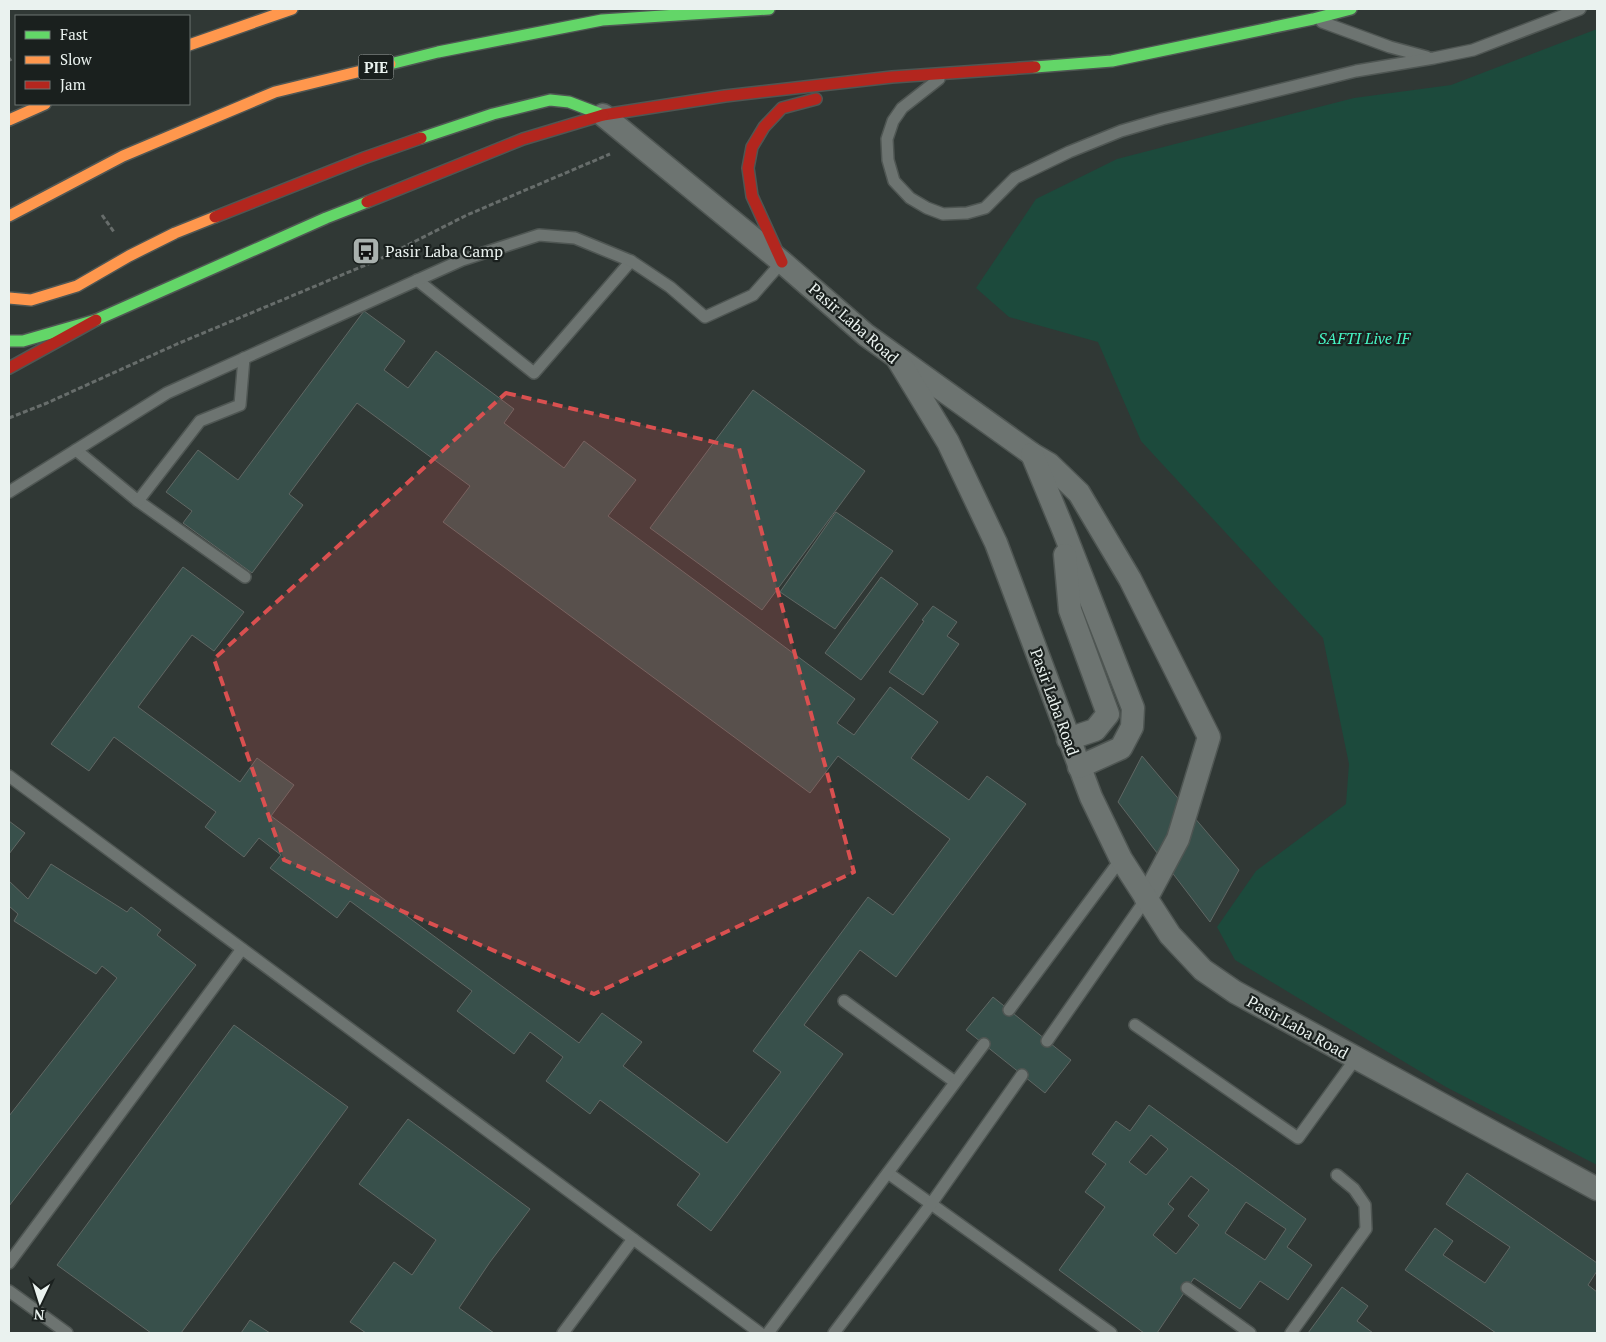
<svg xmlns="http://www.w3.org/2000/svg" width="1606" height="1342" font-family="'PT Serif',serif">
<style>
.green{fill:#1c4a3c}
.building{fill:#38504b;stroke:#606764;fill-rule:evenodd}
.lines{fill:none;stroke-linecap:round;stroke-linejoin:round}
.lane-casing{stroke:#4f5653;stroke-width:14}
.street-casing{stroke:#4f5653;stroke-width:25}
.fast-casing{stroke:#4f5653;stroke-width:14}
.slow-casing{stroke:#4f5653;stroke-width:14}
.jam-casing{stroke:#4f5653;stroke-width:14}
.path{stroke:#676d6b;stroke-width:3;stroke-dasharray:5 2.5;stroke-linecap:butt}
.lane{stroke:#6d7471;stroke-width:11}
.street{stroke:#6d7471;stroke-width:22}
.fast{stroke:#63d668;stroke-width:11}
.slow{stroke:#ff974d;stroke-width:11}
.jam{stroke:#b3261e;stroke-width:11}
.marked{fill:#da5050;fill-opacity:0.2;stroke:#da5050;stroke-width:4;stroke-dasharray:10 6;stroke-linejoin:round}
.labels{text-anchor:middle;dominant-baseline:central;stroke-width:4.5;stroke-linejoin:round;paint-order:stroke}
.shield{fill:#1a201e;stroke:#acb3b0;stroke-width:1}
.shield-label{font-size:15px;font-weight:bold;fill:#eaf2ef}
.poi-label{font-size:16px;fill:#eaf2ef;stroke:#1a201e;text-anchor:start}
.street-label{font-size:16px;fill:#eaf2ef;stroke:#1a201e}
.park-label{font-size:16px;font-style:italic;fill:#46f5c4;stroke:#1a201e}
</style>
<rect width="100%" height="100%" fill="#303835"/>
<path class="green" d="M 1597,29 L 1597,1165 L 1446,1087 L 1235,960 L 1217,927 L 1256,871 L 1346,804 L 1349,764 L 1323,638 L 1141,441 L 1098,342 L 1009,317 L 976,288 L 1036,199 L 1117,159 L 1354,98 L 1451,85 Z"/>
<g class="building">
<path d="M 364,311 L 405,341 L 384,370 L 408,388 L 436,351 L 514,409 L 504,423 L 564,468 L 584,441 L 636,480 L 608,516 L 855,699 L 837,723 L 854,735 L 890,687 L 938,722 L 911,758 L 969,800 L 987,776 L 1026,804 L 896,977 L 860,950 L 804,1025 L 843,1054 L 711,1231 L 677,1205 L 700,1174 L 600,1100 L 590,1114 L 546,1081 L 563,1057 L 530,1032 L 514,1054 L 457,1011 L 472,991 L 350,901 L 337,918 L 270,868 L 281,855 L 259,838 L 244,857 L 205,827 L 216,812 L 114,737 L 89,771 L 51,744 L 183,567 L 244,612 L 214,651 L 192,635 L 138,707 L 240,782 L 257,758 L 294,785 L 271,816 L 579,1043 L 602,1013 L 642,1042 L 623,1066 L 727,1143 L 781,1072 L 753,1051 L 868,897 L 893,915 L 950,839 L 838,756 L 810,793 L 443,522 L 470,486 L 357,403 L 289,494 L 303,505 L 252,573 L 183,523 L 192,511 L 166,492 L 198,450 L 238,480 Z"/>
<path d="M 753,390 L 865,471 L 762,610 L 650,528 Z"/>
<path d="M 836,512 L 893,551 L 835,629 L 780,592 Z"/>
<path d="M 881,577 L 918,604 L 861,680 L 825,653 Z"/>
<path d="M 933,606 L 957,622 L 947,636 L 959,644 L 923,695 L 889,672 L 924,621 L 922,620 Z"/>
<path d="M 1142,756 L 1239,870 L 1210,922 L 1118,802 Z"/>
<path d="M 9,821 L 25,833 L 9,854 Z"/>
<path d="M 51,864 L 127,912 L 131,907 L 161,930 L 157,935 L 196,965 L 9,1206 L 9,1116 L 117,978 L 102,966 L 96,974 L 14,921 L 18,914 L 9,906 L 9,881 L 28,899 Z"/>
<path d="M 993,997 L 1071,1060 L 1045,1093 L 966,1030 Z"/>
<path d="M 234,1025 L 348,1107 L 181,1333 L 151,1333 L 57,1265 Z"/>
<path d="M 1149,1105 L 1306,1219 L 1287,1247 L 1312,1265 L 1288,1300 L 1260,1281 L 1240,1309 L 1194,1278 L 1157,1333 L 1144,1333 L 1059,1270 L 1105,1207 L 1085,1192 L 1106,1164 L 1092,1154 L 1116,1121 L 1130,1131 ZM 1151,1135 L 1168,1149 L 1146,1175 L 1129,1162 ZM 1191,1176 L 1209,1190 L 1188,1216 L 1199,1225 L 1176,1254 L 1153,1235 L 1174,1209 L 1168,1204 ZM 1246,1202 L 1286,1229 L 1265,1260 L 1225,1233 Z"/>
<path d="M 408,1119 L 530,1209 L 490,1262 L 459,1308 L 494,1333 L 366,1333 L 350,1322 L 394,1262 L 412,1275 L 436,1240 L 359,1184 Z"/>
<path d="M 1467,1173 L 1597,1263 L 1597,1271 L 1588,1285 L 1597,1292 L 1597,1333 L 1496,1333 L 1405,1270 L 1435,1228 L 1453,1241 L 1443,1255 L 1485,1283 L 1510,1247 L 1446,1204 Z"/>
<path d="M 1342,1287 L 1368,1306 L 1357,1321 L 1373,1333 L 1308,1333 Z"/>
<path d="M 250,1320 L 270,1333 L 241,1333 Z"/>
</g>
<g class="lines">
<g class="lane-casing">
<g id="lane">
<path d="M 1322,22 L 1390,47 L 1427,57"/>
<path d="M 939,79 L 902,108 L 893,121 L 887,139 L 888,160 L 894,181 L 910,198 L 927,208 L 943,214 L 967,213 L 985,208 L 1015,178 L 1069,152 L 1121,131 L 1162,119 L 1356,71 L 1434,58 L 1473,50 L 1580,9"/>
<path d="M 417,280 L 534,373 L 631,261"/>
<path d="M 76,450 L 138,501 L 245,577"/>
<path d="M 9,492 L 167,393 L 462,260 L 539,235 L 575,238 L 631,261 L 670,287 L 705,317 L 753,295 L 782,262"/>
<path d="M 138,501 L 200,421 L 240,405 L 244,358"/>
<path d="M 9,776 L 760,1333"/>
<path d="M 844,1001 L 955,1082"/>
<path d="M 1009,1010 L 1121,859"/>
<path d="M 1135,1025 L 1298,1138 L 1356,1058"/>
<path d="M 1047,1041 L 1146,899"/>
<path d="M 888,1173 L 1111,1333"/>
<path d="M 9,1263 L 242,949"/>
<path d="M 1187,1288 L 1250,1333"/>
<path d="M 9,1291 L 67,1333"/>
<path d="M 563,1333 L 633,1239"/>
<path d="M 768,1333 L 984,1044"/>
<path d="M 834,1333 L 931,1204 L 1022,1075"/>
<path d="M 1291,1333 L 1366,1229 L 1365,1205 L 1354,1189 L 1337,1175"/>
</g>
</g>
<g class="street-casing">
<g id="street">
<path d="M 603,115 L 782,262 L 866,335 L 1032,454 L 1049,464 L 1079,493 L 1130,579 L 1209,737 L 1178,839 L 1146,899"/>
<path d="M 897,358 L 948,442 L 996,543 L 1091,797 L 1121,859 L 1170,935 L 1203,970 L 1235,992 L 1597,1189"/>
<path d="M 1032,454 L 1063,529 L 1133,708 L 1132,727 L 1121,748 L 1079,767"/>
<path d="M 1065,555 L 1070,610 L 1108,714 L 1095,730 L 1068,739"/>
</g>
</g>
<g class="fast-casing">
<g id="fast">
<path d="M 390,64 L 438,52 L 602,20 L 769,9"/>
<path d="M 1035,67 L 1112,61 L 1313,19 L 1351,9"/>
<path d="M 421,138 L 493,114 L 550,100 L 569,102 L 603,115"/>
<path d="M 9,341 L 23,341 L 96,320 L 326,218 L 367,202"/>
</g>
</g>
<g class="slow-casing">
<g id="slow">
<path d="M 189,45 L 292,9"/>
<path d="M 9,120 L 45,104"/>
<path d="M 9,216 L 123,156 L 275,92 L 390,64"/>
<path d="M 9,298 L 31,300 L 77,286 L 129,256 L 175,233 L 215,217"/>
</g>
</g>
<g class="jam-casing">
<g id="jam">
<path d="M 603,115 L 725,96 L 892,77 L 1035,67"/>
<path d="M 367,202 L 523,139 L 603,115"/>
<path d="M 215,217 L 364,158 L 421,138"/>
<path d="M 782,262 L 752,196 L 748,168 L 752,147 L 764,127 L 782,108 L 816,99"/>
<path d="M 9,368 L 96,320"/>
</g>
</g>
<g class="path">
<path d="M 9,58 L 11,61"/>
<path d="M 102,215 L 114,232"/>
<path d="M 9,418 L 47,403 L 177,344 L 380,259 L 467,215 L 610,154"/>
</g>
<use href="#lane" class="lane"/>
<use href="#street" class="street"/>
<use href="#fast" class="fast"/>
<use href="#slow" class="slow"/>
<use href="#jam" class="jam"/>
</g>
<path class="marked" d="M 506,393 L 739,448 L 854,872 L 594,994 L 284,860 L 214,659 Z"/>
<defs>
<g id="bus-square" transform="scale(1.4375)"><rect x="-9" y="-9" width="18" height="18" rx="4" fill="#a9b1ae" stroke="#1a201e"/><path d="M-5-6H5V4H4V6H2V4H-2V6H-4V4H-5ZM-3.5-4V0h7V-4ZM-3.5 1.2v1.5H-2V1.2ZM2 1.2v1.5H3.5V1.2Z" fill="#111"/></g>
</defs>
<g fill-rule="evenodd">
<use href="#bus-square" x="366" y="251"/>
</g>
<g class="labels">
<rect class="shield" x="358.5" y="54.5" width="35" height="25" rx="4"/>
<g class="shield-label">
<text x="376" y="67">PIE</text>
</g>
<g class="poi-label">
<text x="385" y="251">Pasir Laba Camp</text>
</g>
<g class="street-label">
<text transform="translate(854 323) rotate(41)">Pasir Laba Road</text>
<text transform="translate(1055 702) rotate(70)">Pasir Laba Road</text>
<text transform="translate(1298 1027) rotate(29)">Pasir Laba Road</text>
</g>
<g class="park-label">
<text x="1364" y="338">SAFTI Live IF</text>
</g>
</g>
<rect width="1606" height="1342" fill="none" stroke="#eaf2ef" stroke-width="20"/>
<rect x="15" y="15" width="175" height="90" fill="#1a201e" stroke="#6d7472"/>
<rect x="25" y="31" width="25" height="8" fill="#63d668" stroke="#6d7472"/>
<text x="60" y="40" font-size="15" fill="#eaf2ef">Fast</text>
<rect x="25" y="56" width="25" height="8" fill="#ff974d" stroke="#6d7472"/>
<text x="60" y="65" font-size="15" fill="#eaf2ef">Slow</text>
<rect x="25" y="81" width="25" height="8" fill="#b3261e" stroke="#6d7472"/>
<text x="60" y="90" font-size="15" fill="#eaf2ef">Jam</text>
<g transform="translate(40 1302) rotate(184)" stroke="#1a201e" stroke-width="4" paint-order="stroke">
<path d="M0-4L9 19L0 12L-9 19Z" fill="#eaf2ef"/>
<text y="-8" font-size="14" font-weight="bold" text-anchor="middle" fill="#eaf2ef">N</text>
</g>
</svg>
